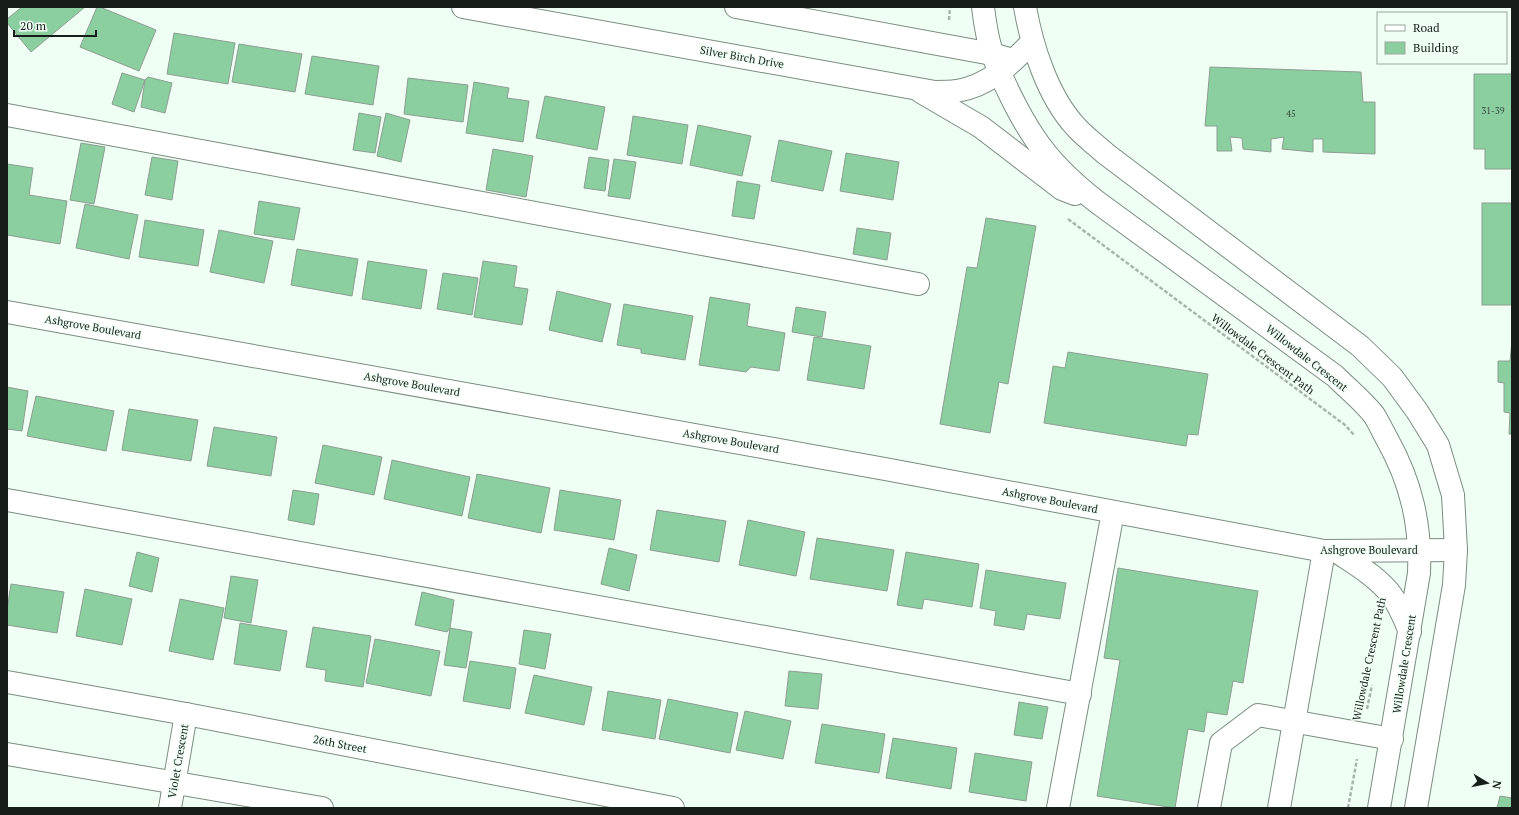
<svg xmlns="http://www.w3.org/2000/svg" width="1519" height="815" font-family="'PT Serif',serif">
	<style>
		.building { fill: #8bcfa1; stroke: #8c9d91 }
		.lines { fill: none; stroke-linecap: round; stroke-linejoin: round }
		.minor-casing { stroke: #7c8c80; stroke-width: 24 }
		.path { stroke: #a9b5ac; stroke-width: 2.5; stroke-dasharray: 4 2; stroke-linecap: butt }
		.minor { stroke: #fff; stroke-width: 22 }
		.labels { text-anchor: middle; stroke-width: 3; stroke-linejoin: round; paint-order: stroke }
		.number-label { font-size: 9px; fill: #344a3b }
		.street-label { font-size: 11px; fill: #171e19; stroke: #f0fff4 }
	</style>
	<rect width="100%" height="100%" fill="#f0fff4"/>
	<g class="building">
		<polygon points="22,7 85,7 31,52 7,23 7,19"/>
		<polygon points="97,7 100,7 156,30 139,71 80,47"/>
		<polygon points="174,33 235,43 228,84 167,74"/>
		<polygon points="239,44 302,54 295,92 232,82"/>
		<polygon points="312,56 379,66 373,105 305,94"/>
		<polygon points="1210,67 1361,72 1363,102 1375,102 1375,154 1323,152 1323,139 1313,139 1313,152 1282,149 1284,137 1271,139 1271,152 1243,149 1242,138 1230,137 1232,151 1217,151 1217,126 1205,126"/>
		<polygon points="122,73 145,80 134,112 112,104"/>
		<polygon points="1474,74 1512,74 1512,169 1485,169 1485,149 1474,149"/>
		<polygon points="148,77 172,83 165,113 141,107 145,80"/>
		<polygon points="408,78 468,85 463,122 404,114"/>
		<polygon points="474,82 509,88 507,98 529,101 523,142 466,133"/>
		<polygon points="545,96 605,107 597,150 536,138"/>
		<polygon points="359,113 381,117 375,153 353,150"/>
		<polygon points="386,113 410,120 401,162 377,156"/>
		<polygon points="633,116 688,125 682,164 627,155"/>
		<polygon points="698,125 751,136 742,176 690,165"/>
		<polygon points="779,140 832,151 823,191 771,181"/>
		<polygon points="81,143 105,147 94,204 70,200"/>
		<polygon points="493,149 533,156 526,197 486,190"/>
		<polygon points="846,153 899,162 893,200 840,191"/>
		<polygon points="152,157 178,161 172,200 145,195"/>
		<polygon points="589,157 609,160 605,191 584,188"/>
		<polygon points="614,159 636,162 630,199 608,196"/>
		<polygon points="7,164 33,168 29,195 67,201 60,244 7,235"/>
		<polygon points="737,181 760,185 754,219 732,216"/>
		<polygon points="259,201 300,208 294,240 254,234"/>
		<rect x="1482" y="203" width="30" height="102"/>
		<polygon points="85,204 138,215 129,259 76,248"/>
		<polygon points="986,218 1036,226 1008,384 999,382 990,433 940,424 967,267 977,268"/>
		<polygon points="145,220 204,230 198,266 139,257"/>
		<polygon points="857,228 891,233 887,260 853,254"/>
		<polygon points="219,230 273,241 264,283 210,272"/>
		<polygon points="297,249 358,259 352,296 291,285"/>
		<polygon points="368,261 427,270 421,309 362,299"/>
		<polygon points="483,261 517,266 514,287 528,289 522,325 474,317"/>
		<polygon points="443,273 478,278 472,315 437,309"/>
		<polygon points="557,291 611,304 602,342 549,330"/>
		<polygon points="710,297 750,304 747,326 785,333 779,371 751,367 746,372 699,365"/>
		<polygon points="624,304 693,316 685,360 641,353 641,349 617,345"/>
		<polygon points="796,307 826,312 822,337 792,332"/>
		<polygon points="814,337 871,346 864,389 807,380"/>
		<polygon points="1512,341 1512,434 1509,434 1510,413 1504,412 1504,383 1498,382 1498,361 1510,361"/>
		<polygon points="1068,352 1208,374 1198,435 1188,434 1186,446 1044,423 1053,366 1065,368"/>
		<polygon points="7,387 28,391 22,431 7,429"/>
		<polygon points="36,396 114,411 106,451 27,436"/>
		<polygon points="129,409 198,420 191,461 122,450"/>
		<polygon points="214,427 277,437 271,476 207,466"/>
		<polygon points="323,445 382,457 374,495 315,483"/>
		<polygon points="392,460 470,477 462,516 384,499"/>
		<polygon points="477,474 550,488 541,533 468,518"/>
		<polygon points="293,490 319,494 314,525 288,520"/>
		<polygon points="560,490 621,500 614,540 554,530"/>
		<polygon points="657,510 726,521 719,562 650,550"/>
		<polygon points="748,520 805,532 796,576 739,565"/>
		<polygon points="817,538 894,550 887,591 810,579"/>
		<polygon points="609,548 637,555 629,591 601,584"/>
		<polygon points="137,552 159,558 152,592 129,586"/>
		<polygon points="906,552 979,564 972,607 924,599 922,609 897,605"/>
		<polygon points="1118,568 1258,591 1243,683 1233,681 1227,715 1207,712 1204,732 1188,729 1175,808 1097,796 1120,660 1104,658"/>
		<polygon points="986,570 1066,583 1060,619 1027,614 1024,630 994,625 996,611 980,608"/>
		<polygon points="231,576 258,580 251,623 224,618"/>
		<polygon points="11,584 64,592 57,633 7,625 7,610"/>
		<polygon points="85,589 132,599 122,645 76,636"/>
		<polygon points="422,592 454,600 450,628 447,632 415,625"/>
		<polygon points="180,599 224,608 213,660 169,651"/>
		<polygon points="240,623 287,631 280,671 234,664"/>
		<polygon points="313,627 371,636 363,687 325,681 326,670 306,667"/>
		<polygon points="450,628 472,632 466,668 444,665"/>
		<polygon points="524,630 551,634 545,669 519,664"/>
		<polygon points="375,639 440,651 431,696 366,683"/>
		<polygon points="470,661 516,668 510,709 463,701"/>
		<polygon points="789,671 822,674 818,709 785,706"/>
		<polygon points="534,675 592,687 584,725 525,713"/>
		<polygon points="608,691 661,700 655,739 602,730"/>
		<polygon points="668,699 738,713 730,753 659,739"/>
		<polygon points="1019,702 1048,707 1042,739 1014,735"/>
		<polygon points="745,711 791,721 783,759 736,750"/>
		<polygon points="822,724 885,734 879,773 815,763"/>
		<polygon points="893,738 957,748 951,789 886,778"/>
		<polygon points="975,753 1032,762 1026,801 969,792"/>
		<polygon points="1500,796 1512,798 1512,808 1497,808"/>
	</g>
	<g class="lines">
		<defs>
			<g id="minor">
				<path d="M463,7L935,92C942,92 949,92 957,91C988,86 1011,64 1032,42"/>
				<polyline points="736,7 992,54 1006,58"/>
				<path d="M983,7C985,23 987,40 993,55C1002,80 1019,115 1034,137C1050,162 1074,184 1097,202L1335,376C1348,389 1363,401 1374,415C1379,423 1383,432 1387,439C1411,482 1421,524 1419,573L1379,808"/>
				<path d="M1025,7C1032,47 1048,97 1076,127C1085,137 1096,145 1106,154L1360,346L1392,377L1417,411L1438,445L1453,495L1456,550L1454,585L1416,808"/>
				<polyline points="921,92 981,127 1062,189 1075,194"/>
				<polyline points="7,115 918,284"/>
				<polyline points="7,312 885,469 1324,551 1456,550"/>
				<polyline points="7,500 1080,694"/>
				<path d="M1336,551C1355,564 1378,577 1392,596C1400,607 1405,620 1410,632"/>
				<polyline points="7,682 186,714 673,808"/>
				<polyline points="7,754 322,808"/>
				<polyline points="170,808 186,714"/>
				<polyline points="1058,808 1113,512"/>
				<polyline points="1209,808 1221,743 1258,715 1392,739"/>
				<polyline points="1279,808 1324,551"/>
			</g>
		</defs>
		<use href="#minor" class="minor-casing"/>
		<g class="path">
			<polyline points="949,20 950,7"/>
			<polyline points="1068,219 1345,425 1355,436"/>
			<polyline points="1367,709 1372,685"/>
			<polyline points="1348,808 1357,759"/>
		</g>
		<use href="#minor" class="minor"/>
	</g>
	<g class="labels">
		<g class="number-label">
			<text x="1493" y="114">31-39</text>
			<text x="1291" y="117">45</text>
		</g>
		<g class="street-label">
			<text transform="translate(742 57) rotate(10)" y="4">Silver Birch Drive</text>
			<text transform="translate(93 327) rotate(10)" y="4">Ashgrove Boulevard</text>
			<text transform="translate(1263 354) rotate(37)" y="4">Willowdale Crescent Path</text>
			<text transform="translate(1307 358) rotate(38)" y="4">Willowdale Crescent</text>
			<text transform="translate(412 384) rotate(10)" y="4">Ashgrove Boulevard</text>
			<text transform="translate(731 441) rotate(10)" y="4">Ashgrove Boulevard</text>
			<text transform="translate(1050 500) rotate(11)" y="4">Ashgrove Boulevard</text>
			<text x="1369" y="554">Ashgrove Boulevard</text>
			<text transform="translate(1369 659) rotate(-78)" y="4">Willowdale Crescent Path</text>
			<text transform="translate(1404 664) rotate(-81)" y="4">Willowdale Crescent</text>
			<text transform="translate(340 744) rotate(11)" y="4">26th Street</text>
			<text transform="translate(178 761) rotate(-80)" y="4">Violet Crescent</text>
		</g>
	</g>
	<rect width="1519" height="815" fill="none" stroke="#171e19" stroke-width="16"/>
	<rect x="1377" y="12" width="130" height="52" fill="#f0fff4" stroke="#99a59c"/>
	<rect x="1385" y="25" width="20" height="6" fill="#ffffff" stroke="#99a59c"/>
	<text x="1413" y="32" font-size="12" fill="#171e19">Road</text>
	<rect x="1385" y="42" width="20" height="12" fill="#8bcfa1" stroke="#99a59c"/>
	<text x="1413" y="52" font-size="12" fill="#171e19">Building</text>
	<g transform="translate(1487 783) rotate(100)" stroke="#f0fff4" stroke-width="3" paint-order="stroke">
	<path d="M0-3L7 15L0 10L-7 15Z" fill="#171e19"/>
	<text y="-6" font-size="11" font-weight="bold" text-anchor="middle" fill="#171e19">N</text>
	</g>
	<path d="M14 30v6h82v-6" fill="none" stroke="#171e19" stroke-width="2"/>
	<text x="20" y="30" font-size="12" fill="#171e19" stroke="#f0fff4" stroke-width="3" paint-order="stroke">20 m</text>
</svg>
